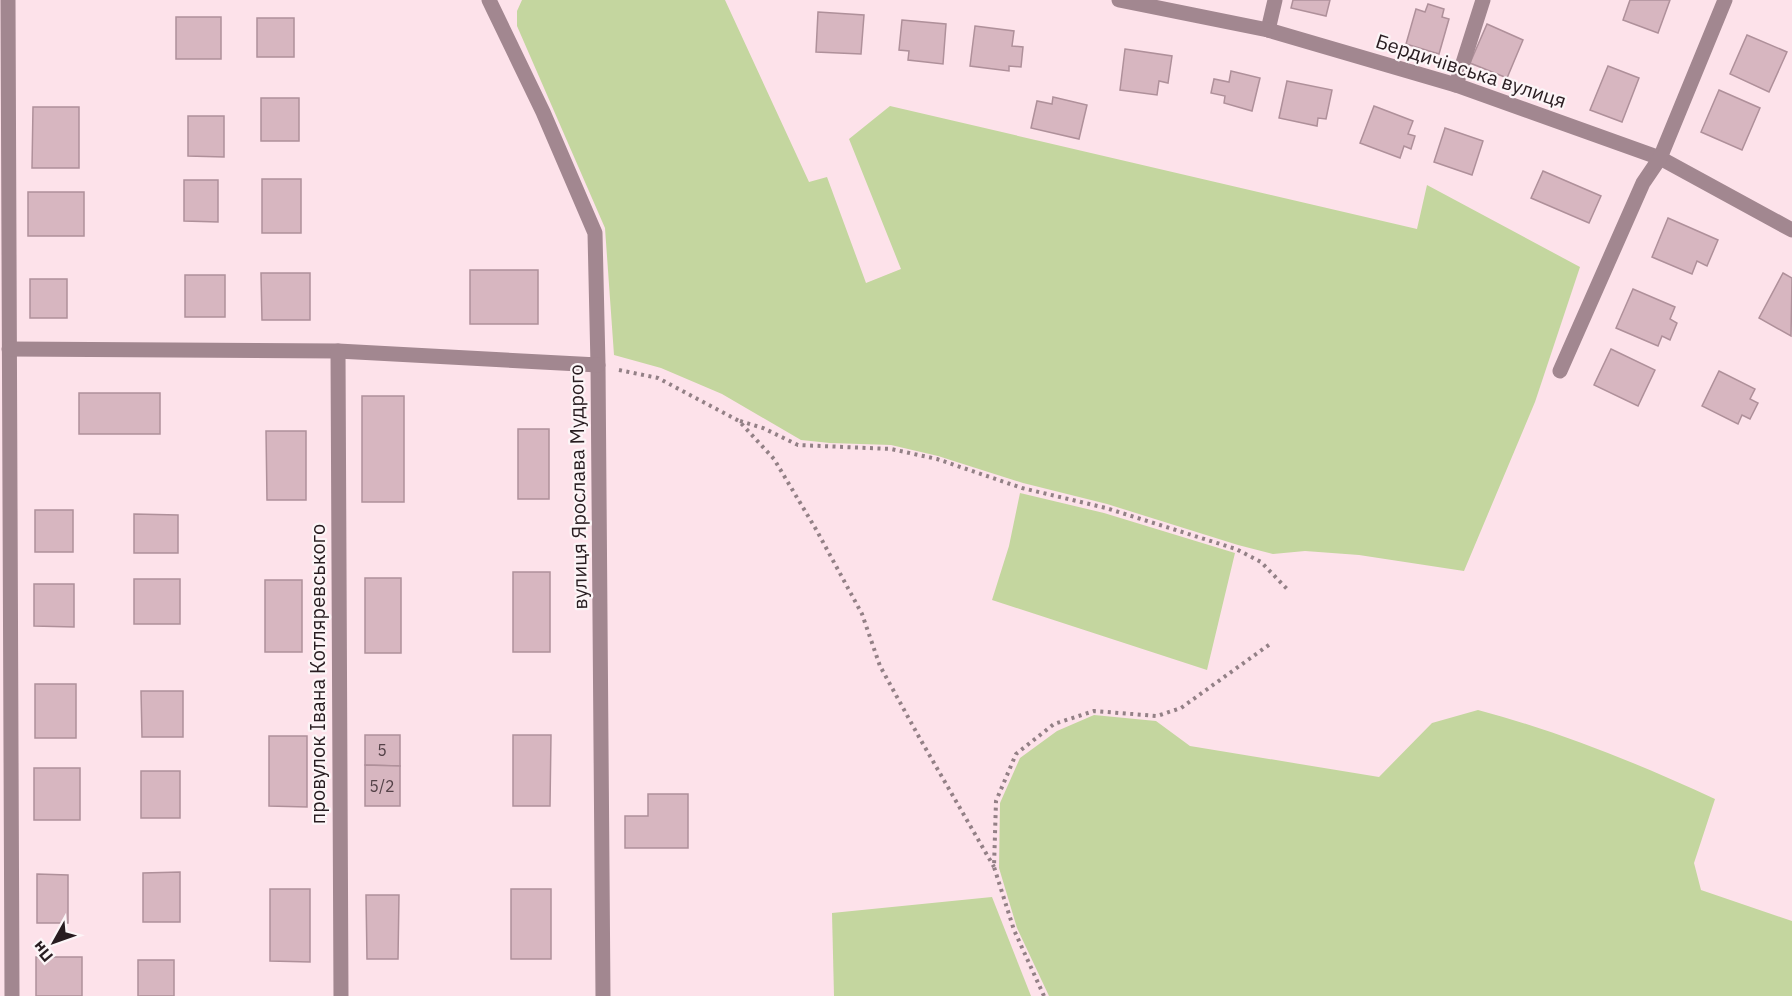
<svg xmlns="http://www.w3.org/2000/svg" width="1792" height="996" font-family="'IBM Plex Sans',sans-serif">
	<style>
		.green { fill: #c4d69f }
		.building { fill: #d7b6c0; stroke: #af909a; stroke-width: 1.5 }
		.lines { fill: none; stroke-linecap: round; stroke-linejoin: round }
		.path { stroke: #938086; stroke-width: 4; stroke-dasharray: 3 4.5; stroke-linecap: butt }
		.lane { stroke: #a28790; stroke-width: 15 }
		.street { stroke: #a28790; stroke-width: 15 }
		.labels { text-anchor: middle; stroke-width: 4.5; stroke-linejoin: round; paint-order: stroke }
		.number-label { font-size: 16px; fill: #544248 }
		.street-label { font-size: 20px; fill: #281c20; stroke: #fcf5f7 }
	</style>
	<rect width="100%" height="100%" fill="#fde2ea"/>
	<g class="green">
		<polygon points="522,0 725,0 809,182 827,177 866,283 901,269 849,139 890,106 1417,229 1427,185 1580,267 1535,402 1464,571 1359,555 1305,551 1273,554 1238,545 1107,504 1023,483 938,456 891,445 830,443 801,440 722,394 661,368 614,355 605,228 517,26 517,11"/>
		<polygon points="1020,493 1104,513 1235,553 1207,670 992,600 1009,546"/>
		<path d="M1478,710C1561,732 1637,763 1715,799L1694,863L1701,890L1792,921V996H1049L1017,928L999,868L1000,803L1020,758L1057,731L1094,715L1156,721L1190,746L1379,777L1432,723Z"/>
		<polygon points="992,897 1031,996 834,996 832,913"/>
	</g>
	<g class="building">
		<polygon points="1293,0 1330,0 1326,16 1291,8"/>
		<polygon points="1630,0 1670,0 1658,33 1623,20"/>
		<polygon points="1428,4 1444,9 1442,17 1449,19 1439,54 1406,44 1416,9 1425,12"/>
		<polygon points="818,12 864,15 861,54 816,52"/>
		<rect x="176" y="17" width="45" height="42"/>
		<rect x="257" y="18" width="37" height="39"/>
		<polygon points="902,20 946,24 943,64 908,60 909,51 899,50"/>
		<polygon points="1487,24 1523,40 1507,78 1470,63"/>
		<polygon points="975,26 1014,31 1012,46 1023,47 1021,67 1009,66 1009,71 970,66"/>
		<polygon points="1747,35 1787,52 1769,92 1730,74"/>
		<polygon points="1125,49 1172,56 1168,83 1159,81 1157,95 1120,90"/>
		<polygon points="1608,66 1639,78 1622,122 1590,110"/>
		<polygon points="1231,71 1260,78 1252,111 1224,103 1225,96 1211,93 1214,79 1229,82"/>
		<polygon points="1287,81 1332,90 1326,119 1318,118 1317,126 1279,118"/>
		<polygon points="1719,90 1760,108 1742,150 1701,132"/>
		<polygon points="1053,97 1087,105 1079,139 1031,128 1037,101 1052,104"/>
		<rect x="261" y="98" width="38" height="43"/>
		<polygon points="1374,106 1413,121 1408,134 1415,136 1411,149 1404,146 1400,158 1360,143"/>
		<polygon points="33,107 79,107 79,168 32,168"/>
		<polygon points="188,116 224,116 224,157 188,156"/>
		<polygon points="1445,128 1483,141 1472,175 1434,162"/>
		<polygon points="1543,171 1601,196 1589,223 1531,198"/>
		<rect x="262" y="179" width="39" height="54"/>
		<polygon points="184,180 218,180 218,222 184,221"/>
		<rect x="28" y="192" width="56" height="44"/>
		<polygon points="1668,218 1718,240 1707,266 1697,261 1692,274 1652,257"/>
		<rect x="470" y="270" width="68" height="54"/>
		<polygon points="261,273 310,273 310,320 262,320"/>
		<polygon points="1783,273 1792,278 1791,336 1759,318"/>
		<rect x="185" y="275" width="40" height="42"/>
		<rect x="30" y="279" width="37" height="39"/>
		<polygon points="1633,289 1675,307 1670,319 1677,323 1670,340 1662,336 1658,346 1616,328"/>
		<polygon points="1611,349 1655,370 1638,406 1594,385"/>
		<polygon points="1719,371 1755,389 1750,399 1758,403 1750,419 1742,415 1738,424 1702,406"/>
		<rect x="79" y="393" width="81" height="41"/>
		<rect x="362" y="396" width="42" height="106"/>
		<rect x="518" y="429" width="31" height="70"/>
		<polygon points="266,431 306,431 306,500 267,500"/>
		<rect x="35" y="510" width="38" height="42"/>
		<polygon points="134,514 178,515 178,553 134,553"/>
		<rect x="513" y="572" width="37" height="80"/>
		<rect x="365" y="578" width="36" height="75"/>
		<rect x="134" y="579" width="46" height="45"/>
		<rect x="265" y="580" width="37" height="72"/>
		<polygon points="34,584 74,584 74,627 34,626"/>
		<rect x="35" y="684" width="41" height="54"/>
		<polygon points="141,691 183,691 183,737 142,737"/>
		<polygon points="365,735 400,735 400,766 365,765"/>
		<polygon points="513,735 551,735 550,806 513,806"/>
		<polygon points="269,736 307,736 307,807 269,806"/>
		<polygon points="365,765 400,766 400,806 365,806"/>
		<rect x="34" y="768" width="46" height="52"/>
		<rect x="141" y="771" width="39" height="47"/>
		<polygon points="648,794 688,794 688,848 625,848 625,816 648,816"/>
		<polygon points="180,872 180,922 143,922 143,873"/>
		<polygon points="37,874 68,875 68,923 37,923"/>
		<polygon points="270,889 310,889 310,962 270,961"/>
		<rect x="511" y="889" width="40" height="70"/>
		<polygon points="366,895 399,895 398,959 367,959"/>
		<rect x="36" y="957" width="46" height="39"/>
		<rect x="138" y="960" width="36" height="36"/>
	</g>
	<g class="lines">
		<g class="path">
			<polyline points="619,370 658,378 739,421 774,459 817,531 862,614 880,666 919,737 994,867"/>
			<polyline points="740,421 763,428 798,445 891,449 937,459 1022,488 1106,508 1236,549 1261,562 1289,591"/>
			<polyline points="1044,996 1014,930 994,867 996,801 1016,754 1054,724 1094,711 1157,716 1181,708 1270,644"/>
		</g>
		<g class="lane">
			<polyline points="1268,30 1275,0"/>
			<polyline points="1456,85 1483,0"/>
		</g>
		<g class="street">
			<polyline points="8,0 12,996"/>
			<polyline points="489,0 543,112 595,233 598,365 603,996"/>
			<polyline points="1119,0 1268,30 1456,85 1660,158 1792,230"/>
			<polyline points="9,349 338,351 598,365"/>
			<polyline points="338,351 341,996"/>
			<polyline points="1560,371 1643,183 1660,158 1725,0"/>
		</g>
	</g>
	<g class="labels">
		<g class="number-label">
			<text x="382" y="756">5</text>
			<text x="382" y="792">5/2</text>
		</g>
		<g class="street-label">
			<text transform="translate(1471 71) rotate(18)" y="7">Бердичівська вулиця</text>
			<text transform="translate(578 487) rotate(-91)" y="7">вулиця Ярослава Мудрого</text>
			<text transform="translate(318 674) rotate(-90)" y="7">провулок Івана Котляревського</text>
		</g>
	</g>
	<g transform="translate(54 942) rotate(230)" stroke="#fcf5f7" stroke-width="4.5" paint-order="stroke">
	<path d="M0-4.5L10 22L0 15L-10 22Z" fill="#281c20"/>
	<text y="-9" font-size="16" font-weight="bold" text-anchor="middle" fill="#281c20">Пн</text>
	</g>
</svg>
